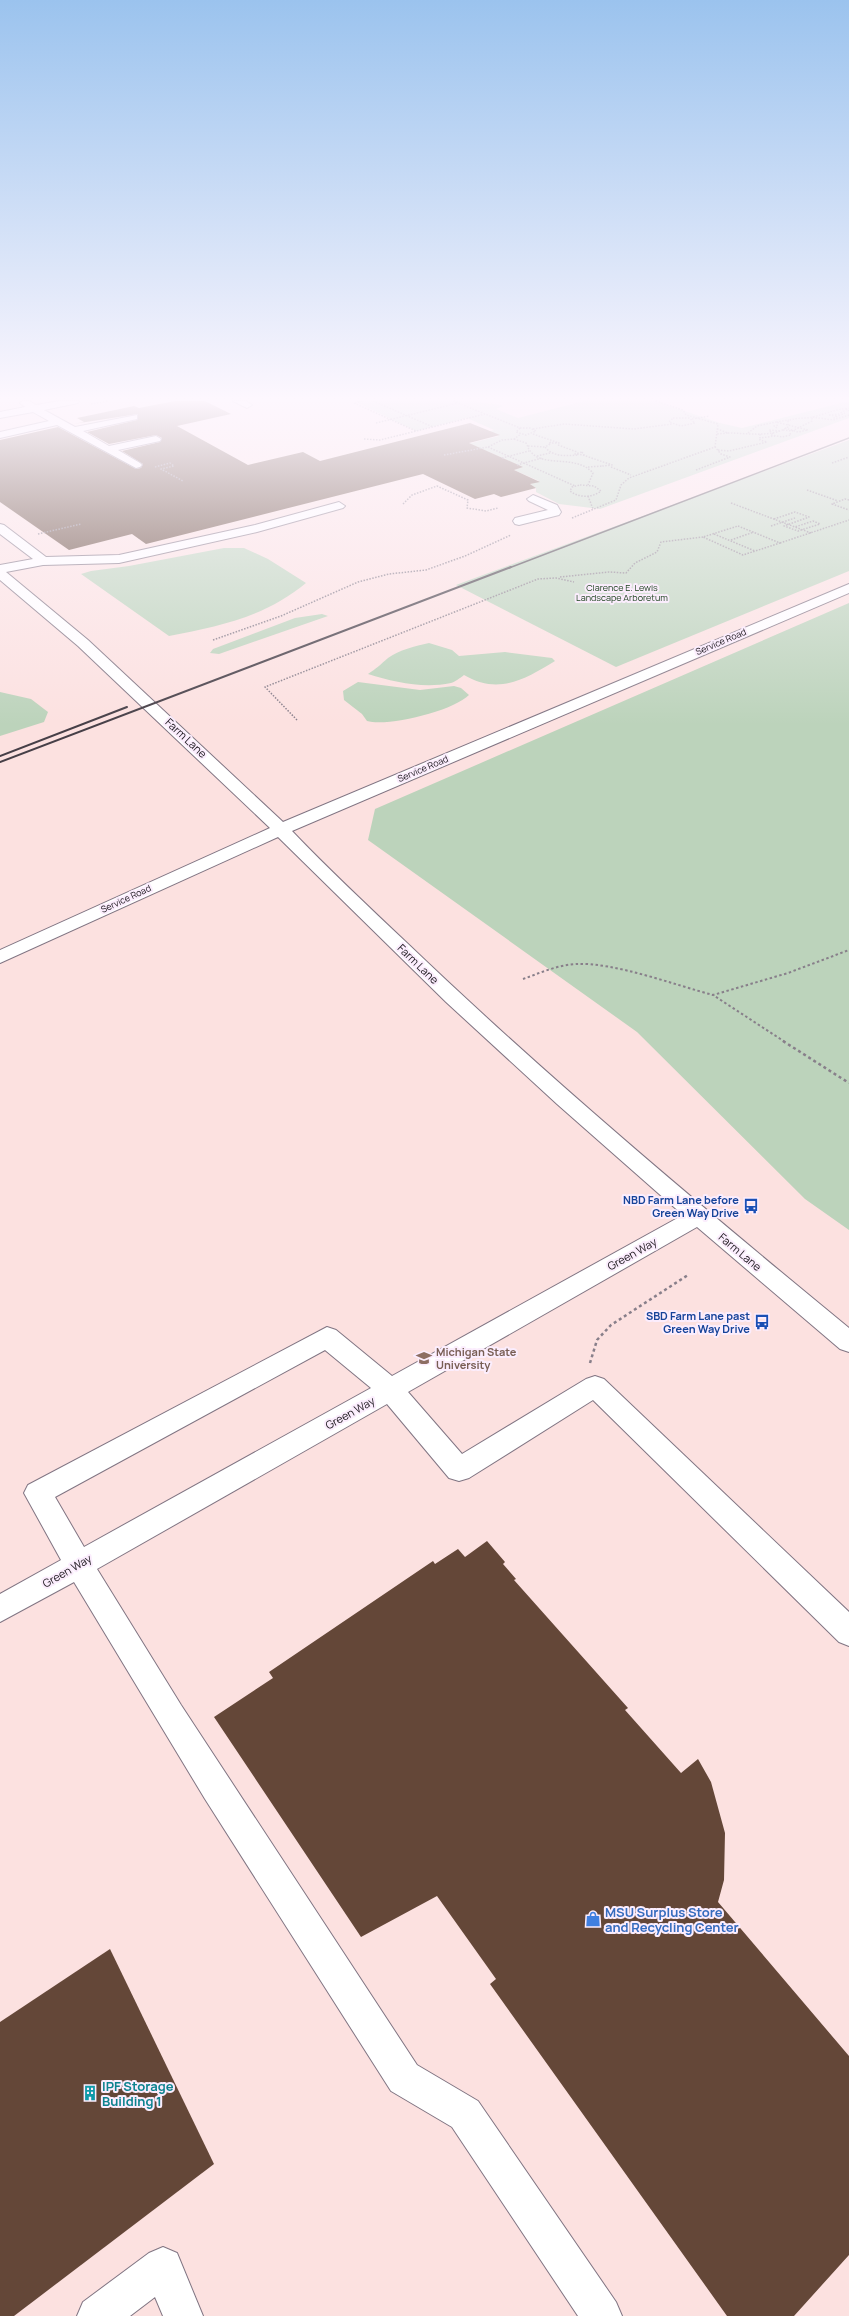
<svg xmlns="http://www.w3.org/2000/svg" width="849" height="2316" font-family="Manrope,sans-serif">
	<style>
		.education { fill: #fce1e0 }
		.green { fill: #bcd3bb }
		.building { fill: #644738 }
		.lines { fill: none; stroke-linecap: round; stroke-linejoin: round }
		.minor-casing { stroke: #817583; stroke-width: 2 }
		.path-far2 { stroke: #887f8a; stroke-width: 1.5; stroke-dasharray: 1.5 1.5; stroke-linecap: butt }
		.path-far1 { stroke: #887f8a; stroke-width: 2; stroke-dasharray: 2.5 2.5; stroke-linecap: butt }
		.path { stroke: #887f8a; stroke-width: 2.5; stroke-dasharray: 3 3; stroke-linecap: butt }
		.minor { fill: #fff; fill-rule: evenodd }
		.rail-far1 { stroke: #463f47; stroke-width: 1.5 }
		.rail { stroke: #463f47; stroke-width: 2 }
		.labels { text-anchor: middle; stroke-width: 4; stroke-linejoin: round; paint-order: stroke }
		.far-park-label { font-size: 9px; fill: #1c431e; stroke: #fbedfd }
		.far-street-label { font-size: 9px; fill: #1b161c; stroke: #fbedfd }
		.street-label { font-size: 11px; fill: #1b161c; stroke: #fbedfd }
		.transit-label { font-size: 11px; font-weight: bold; fill: #164399; stroke: #fbedfd; text-anchor: end }
		.education-label { font-size: 11px; font-weight: bold; fill: #785e54; stroke: #fbedfd; text-anchor: start }
		.near-shop-label { font-size: 13px; font-weight: bold; fill: #366cbe; stroke: #fbedfd; text-anchor: start }
		.near-culture-label { font-size: 13px; font-weight: bold; fill: #0d838f; stroke: #fbedfd; text-anchor: start }
	</style>
	<rect width="100%" height="100%" fill="#fbedfd"/>
	<rect class="education" x="0" y="401" width="849" height="1915"/>
	<g class="green">
		<path d="M354,401H475C485,405 493,402 503,406L496,409L518,418L584,401H655L720,423L742,428L849,401V418L600,509L559,504L536,492V488L530,484L539,481L514,470L522,467L487,451L451,460L435,452L499,436L490,431L494,430L467,418L416,431Z"/>
		<polygon points="849,440 849,571 616,667 456,585"/>
		<path d="M224,548H244L268,559L306,583C265,617 220,626 169,636L81,574L91,571L129,566Z"/>
		<polygon points="849,603 849,1230 805,1199 637,1032 368,840 375,809"/>
		<polygon points="322,614 328,616 219,654 210,653 213,649 295,618"/>
		<path d="M429,643L452,650L459,656L505,652L552,658L555,661C524,680 498,695 464,675C460,678 455,682 451,683C423,689 394,682 368,674C376,669 381,664 388,658C399,650 415,646 429,643Z"/>
		<path d="M358,682L420,690L454,686L461,688L469,695C453,711 388,727 367,721L362,714L344,700L343,691Z"/>
		<polygon points="0,692 31,699 48,712 44,722 0,736"/>
	</g>
	<g class="building">
		<polygon points="175,401 205,401 231,414 177,426 248,465 303,452 320,461 470,423 500,435 469,443 523,467 514,470 540,482 530,484 536,488 501,497 494,494 475,499 423,474 146,544 132,534 69,550 0,502 0,440 58,427 136,469 141,468 143,464 122,451 160,442 162,438 156,435 109,444 87,432 137,420 138,414 73,424 84,422 77,418 134,406 139,408"/>
		<polygon points="487,1541 505,1562 503,1564 516,1579 514,1580 628,1708 625,1710 681,1773 698,1759 711,1782 725,1833 724,1880 718,1902 849,2056 849,2255 794,2316 727,2316 490,1984 496,1979 437,1896 361,1937 214,1717 273,1678 269,1672 433,1561 435,1564 458,1549 465,1557"/>
		<polygon points="110,1949 214,2164 14,2316 0,2316 0,2022"/>
	</g>
	<g class="lines">
		<defs>
			<g id="minor">
				<polygon points="22,401 29,401 36,405 60,401 79,401 78,403 44,410 75,427 137,415 137,419 83,431 109,446 156,436 161,439 160,441 118,450 140,463 142,465 140,467 136,468 57,425 0,438 0,432 49,421 33,412 0,418 0,412 25,407 20,403"/>
				<polygon points="233,401 246,401 252,405 247,408"/>
				<polygon points="533,495 557,505 561,512 559,515 519,525 515,524 513,521 515,518 548,510 529,501 527,499"/>
				<path d="M339,502L345,506L343,508L257,532L119,563L43,565L6,572L88,640L283,822L849,584V593L292,831C329,870 368,906 407,943C548,1078 698,1204 849,1328V1352L840,1349L697,1227L408,1392L462,1454L586,1379L595,1376L604,1379L849,1612V1646L839,1642L593,1400L469,1478L459,1481L449,1478L387,1404L97,1569L181,1705L417,2065L478,2101L616,2302L622,2316H578L452,2127L391,2091L205,1799L74,1582L0,1622V1594L61,1560L24,1493L28,1485L327,1327L336,1330L392,1376L683,1215L557,1104L446,1002L278,837L0,963V950L270,828L78,646L0,580V565L33,559L0,534V524L4,525L46,557L119,555L255,525ZM325,1350L371,1388L84,1547L55,1497Z"/>
				<polygon points="163,2247 177,2253 203,2316 163,2316 155,2297 130,2316 77,2316 83,2302 149,2253"/>
			</g>
		</defs>
		<use href="#minor" class="minor-casing"/>
		<g class="path-far2">
			<polyline points="373,401 433,427"/>
			<polyline points="453,401 520,428"/>
			<polyline points="354,403 416,431"/>
			<polyline points="355,403 364,401"/>
			<polyline points="91,404 108,401"/>
			<polyline points="829,415 836,416 834,418 845,413"/>
			<polyline points="829,415 839,414 847,409 849,411"/>
			<polygon points="673,418 689,418 695,423 681,426 669,422"/>
			<polyline points="692,419 709,416"/>
			<polyline points="376,423 458,403"/>
			<polygon points="520,428 530,428 536,431 526,435 516,432"/>
			<polyline points="777,428 774,426 779,425"/>
			<polyline points="785,428 798,432 808,430 776,422 789,420"/>
			<polyline points="533,429 564,424 634,429 672,424"/>
			<polyline points="717,429 728,433 717,434"/>
			<polyline points="783,430 792,431 812,421 812,417 833,420 849,415"/>
			<path d="M728,433C748,433 771,438 788,427V421C796,417 804,419 813,417C825,414 836,409 849,408"/>
			<polyline points="748,433 757,426 776,422"/>
			<polyline points="533,434 559,443 549,443 551,442"/>
			<polyline points="760,434 760,438 775,436"/>
			<polyline points="773,434 769,430 781,431"/>
			<polyline points="771,435 782,437 791,435 789,432"/>
			<polyline points="364,439 380,440 485,414"/>
			<path d="M514,439L526,443C528,446 528,449 531,452C544,468 576,454 593,473L588,485"/>
			<path d="M550,444L545,447C553,457 566,456 578,455"/>
			<polyline points="558,445 577,452"/>
			<polyline points="528,446 545,447"/>
			<polyline points="488,447 575,486"/>
			<polyline points="718,450 729,451 767,442 760,440 760,438"/>
			<polygon points="582,452 584,455 575,454"/>
			<polyline points="444,455 488,447 502,440 514,439 521,434"/>
			<polyline points="583,455 612,465 603,466 604,464"/>
			<polyline points="537,456 550,453"/>
			<polyline points="502,458 529,451"/>
			<polyline points="832,463 849,457"/>
			<polyline points="517,465 542,458"/>
			<polyline points="155,467 170,463 174,466 161,469 183,481"/>
			<polyline points="588,467 603,466"/>
			<polyline points="611,467 631,475"/>
			<polyline points="696,470 730,457 721,454 715,447"/>
			<path d="M580,485L594,486L601,491C592,498 579,498 570,491L572,487Z"/>
			<polyline points="807,490 838,501"/>
			<polyline points="588,496 593,509"/>
			<polyline points="849,500 845,499 832,504 849,510"/>
			<polyline points="731,503 811,533"/>
			<polyline points="403,504 412,495 437,486 468,500 467,508 486,511 498,508"/>
			<polyline points="572,518 616,500 621,485 629,478 715,447 718,424 686,415 683,410 656,401"/>
			<polyline points="774,519 795,512 809,517 784,526 798,531 820,524 813,521 795,527"/>
			<polygon points="738,526 780,543 743,555 703,537"/>
			<polyline points="771,526 795,518"/>
			<polyline points="38,534 81,524"/>
			<polyline points="714,534 755,551"/>
			<polyline points="731,540 754,532"/>
			<polyline points="780,543 849,520"/>
			<polyline points="560,577 609,572 626,573 635,563 657,552 661,542 703,537"/>
			<polyline points="213,640 281,616 358,582 389,574 426,570 465,556 511,535"/>
			<polyline points="297,720 265,687 538,579 556,578 574,582"/>
		</g>
		<g class="path-far1">
			<path d="M523,979C540,973 557,965 576,964C614,962 675,985 713,995"/>
			<polyline points="785,1042 713,995 788,973 849,950"/>
		</g>
		<g class="path">
			<polyline points="783,1041 849,1083"/>
			<polyline points="590,1363 597,1340 611,1325 688,1275"/>
		</g>
		<use href="#minor" class="minor"/>
		<polyline class="rail-far1" points="509,568 849,438"/>
		<g class="rail">
			<polyline points="0,756 127,707"/>
			<polyline points="0,762 511,567"/>
		</g>
	</g>
	<linearGradient id="sky" x2="0" y2="1"><stop stop-color="#9bc3ee"/><stop offset="0.55" stop-color="#fdf7fe"/><stop offset="1" stop-color="#fdf7fe" stop-opacity="0"/></linearGradient>
	<rect width="849" height="725" fill="url(#sky)"/>
	<defs>
		<symbol id="bus-bare" viewBox="-9 -9 18 18"><path d="M-5-6H5V4H4V6H2V4H-2V6H-4V4H-5ZM-3.5-4V0h7V-4ZM-3.5 1.2v1.5H-2V1.2ZM2 1.2v1.5H3.5V1.2Z" fill="#1a4fb4" stroke="#fbedfd" stroke-width="2.5" paint-order="stroke"/></symbol>
		<symbol id="university-bare" viewBox="-9 -9 18 18"><path d="M0-5L7-2L0 1L-7-2ZM-4 1L0 2.5L4 1V4Q0 6-4 4Z" fill="#8d6e63" stroke="#fbedfd" stroke-width="2.5" paint-order="stroke"/></symbol>
		<symbol id="shop-bare" viewBox="-9 -9 18 18"><path d="M-5-2.5h2.3a2.7 3.5 0 0 1 5.4 0H5L5.5 6h-11ZM-1.5-2.5h3a1.5 2.3 0 0 0-3 0Z" fill="#3f7fe0" stroke="#fbedfd" stroke-width="2.5" paint-order="stroke"/></symbol>
		<symbol id="building-bare" viewBox="-9 -9 18 18"><path d="M-4-6H4V6H1V3H-1V6H-4ZM-2.5-4.3h1.7v1.8h-1.7ZM.8-4.3h1.7v1.8H.8ZM-2.5-1h1.7V.8h-1.7ZM.8-1h1.7V.8H.8Z" fill="#0f9aa8" stroke="#fbedfd" stroke-width="2.5" paint-order="stroke"/></symbol>
	</defs>
	<g fill-rule="evenodd">
		<use href="#bus-bare" x="740" y="1195" width="22" height="22"/>
		<use href="#bus-bare" x="751" y="1311" width="22" height="22"/>
		<use href="#university-bare" x="413" y="1347" width="22" height="22"/>
		<use href="#shop-bare" x="582" y="1908" width="22" height="22"/>
		<use href="#building-bare" x="79" y="2082" width="22" height="22"/>
	</g>
	<g class="labels">
		<g class="far-park-label">
			<text x="622" y="591">Clarence E. Lewis<tspan x="622" dy="10">Landscape Arboretum</tspan></text>
		</g>
		<g class="far-street-label">
			<text transform="translate(721 642) rotate(-23)" y="3">Service Road</text>
			<text transform="translate(423 769) rotate(-23)" y="3">Service Road</text>
			<text transform="translate(126 899) rotate(-25)" y="3">Service Road</text>
		</g>
		<g class="street-label">
			<text transform="translate(186 738) rotate(43)" y="4">Farm Lane</text>
			<text transform="translate(418 964) rotate(44)" y="4">Farm Lane</text>
			<text transform="translate(740 1252) rotate(40)" y="4">Farm Lane</text>
			<text transform="translate(632 1254) rotate(-29)" y="4">Green Way</text>
			<text transform="translate(350 1413) rotate(-29)" y="4">Green Way</text>
			<text transform="translate(67 1571) rotate(-30)" y="4">Green Way</text>
		</g>
		<g class="transit-label">
			<text x="739" y="1204">NBD Farm Lane before<tspan x="739" dy="13">Green Way Drive</tspan></text>
			<text x="750" y="1320">SBD Farm Lane past<tspan x="750" dy="13">Green Way Drive</tspan></text>
		</g>
		<g class="education-label">
			<text x="436" y="1356">Michigan State<tspan x="436" dy="13">University</tspan></text>
		</g>
		<g class="near-shop-label">
			<text x="605" y="1917">MSU Surplus Store<tspan x="605" dy="15">and Recycling Center</tspan></text>
		</g>
		<g class="near-culture-label">
			<text x="102" y="2091">IPF Storage<tspan x="102" dy="15">Building 1</tspan></text>
		</g>
	</g>
</svg>
